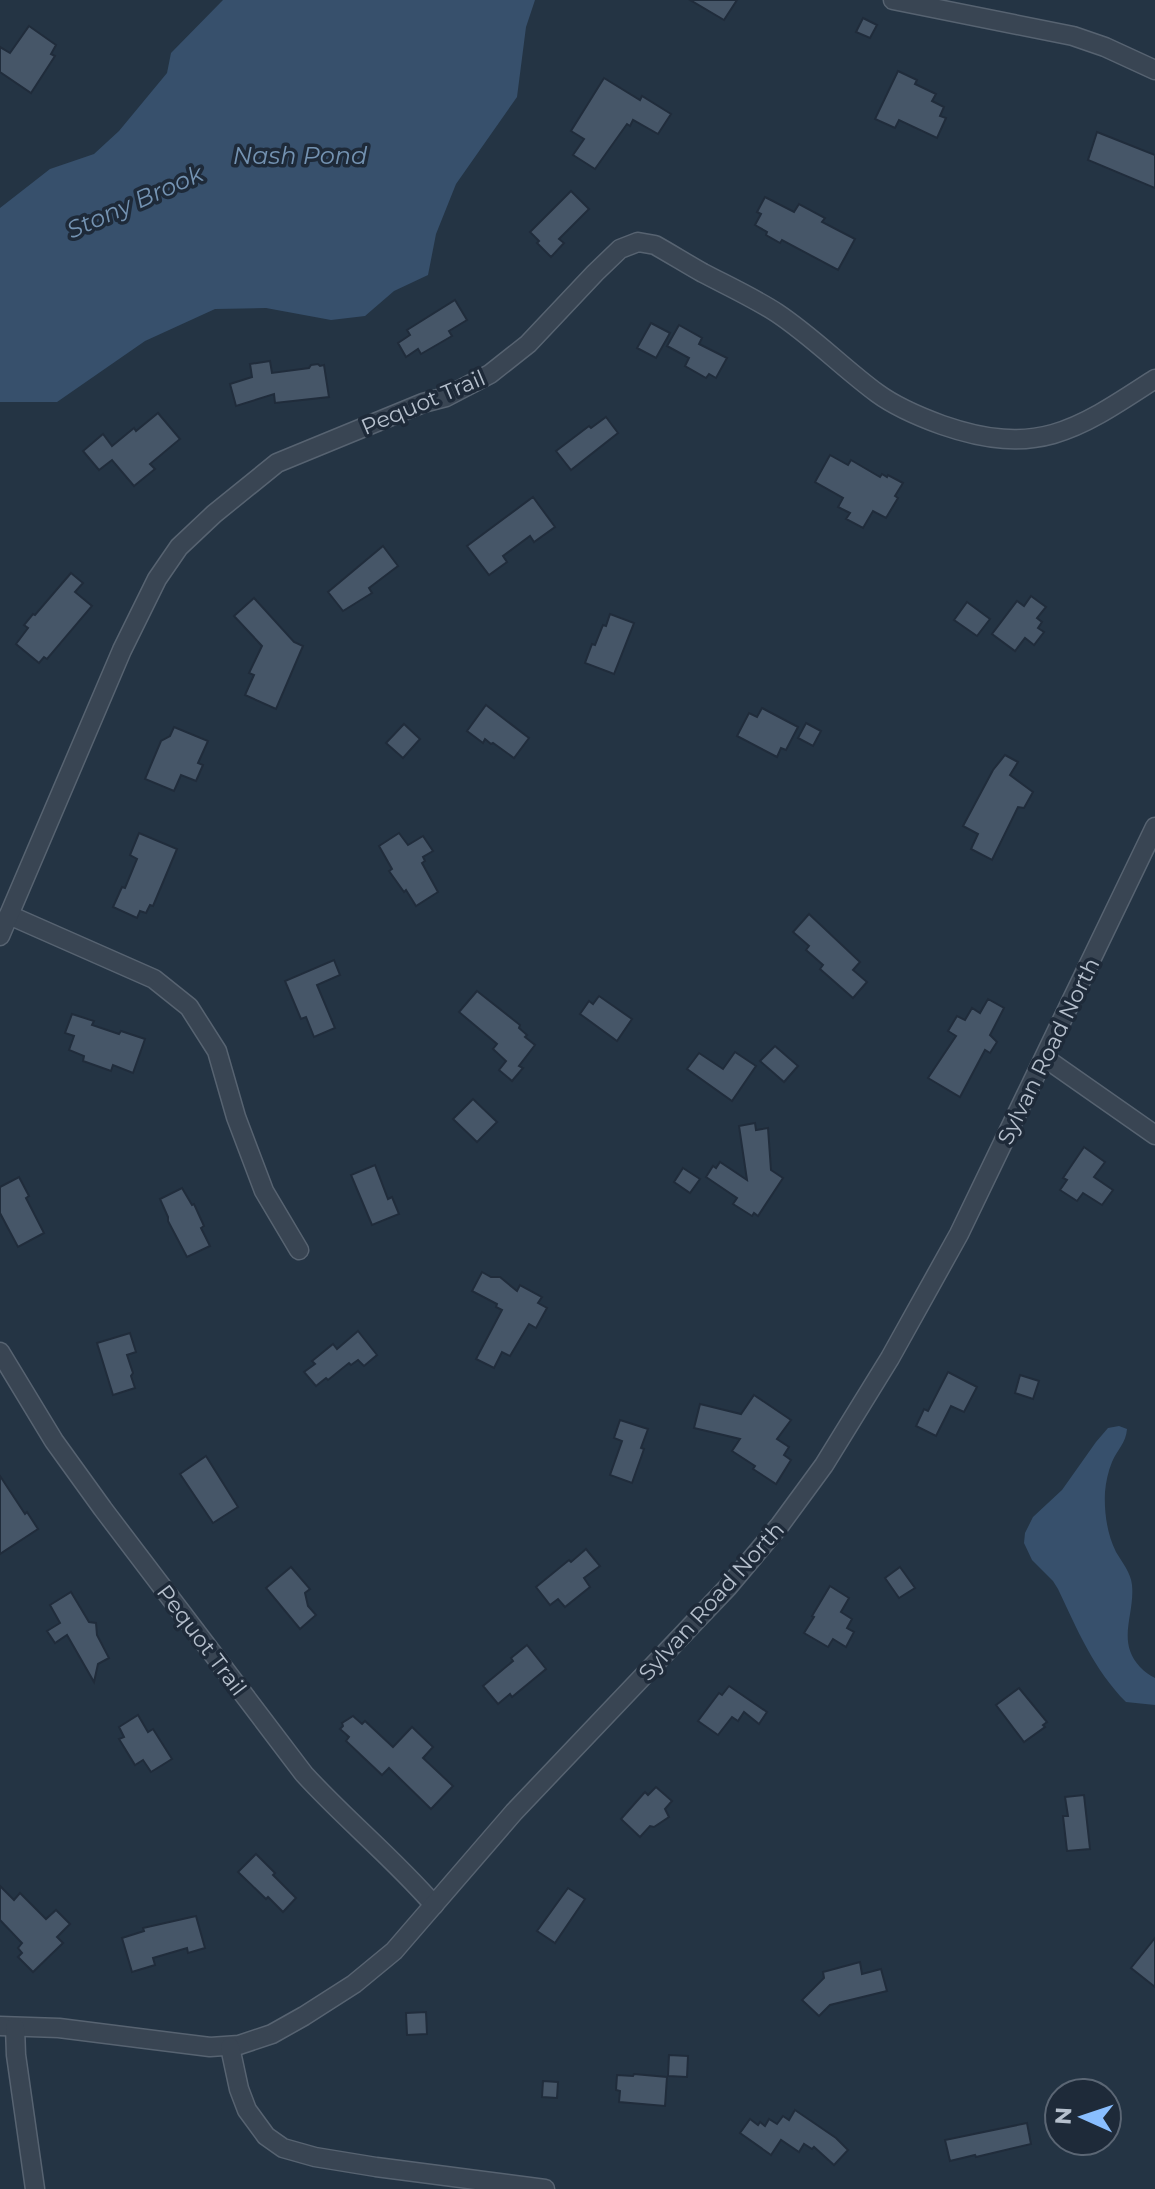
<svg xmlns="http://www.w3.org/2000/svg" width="1155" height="2189" font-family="Montserrat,sans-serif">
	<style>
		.water { fill: #37506c }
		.building { fill: #465668; stroke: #202c3b; stroke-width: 2 }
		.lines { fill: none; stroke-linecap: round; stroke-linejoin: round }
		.street-casing { stroke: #576371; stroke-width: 21 }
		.street { stroke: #394553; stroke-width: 18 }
		.labels { text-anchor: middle; stroke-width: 7; stroke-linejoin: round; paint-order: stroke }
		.street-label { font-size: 22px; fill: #b6c0cd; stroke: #1e2a39 }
		.water-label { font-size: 24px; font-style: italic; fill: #7493b2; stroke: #1e2a39 }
	</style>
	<rect width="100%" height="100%" fill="#243444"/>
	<g class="water">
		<polygon points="223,0 535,0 526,27 517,97 456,184 436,234 428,275 394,291 365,316 331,320 266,308 215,309 145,341 57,402 0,402 0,208 50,169 94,154 119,131 167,73 171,53"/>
		<path d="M1119,1426L1127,1429C1126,1443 1117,1450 1112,1462C1108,1472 1106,1481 1105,1492C1104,1512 1107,1534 1116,1552C1122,1562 1131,1573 1132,1585C1135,1615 1116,1641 1140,1667C1145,1672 1149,1675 1155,1678V1705L1126,1702C1094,1670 1077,1629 1058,1589L1053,1581L1032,1560L1024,1543L1025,1533L1033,1517L1062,1490L1096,1442L1108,1428Z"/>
	</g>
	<g class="building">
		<polygon points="690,0 737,0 724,20"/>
		<polygon points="863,18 877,25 870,38 856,32"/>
		<polygon points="29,26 56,45 51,54 55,56 31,93 0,72 0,47 10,53"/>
		<polygon points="898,71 917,80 915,84 936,94 932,101 944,107 940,116 946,118 937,138 899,120 895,128 875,119"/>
		<polygon points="604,78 640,100 642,96 671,114 658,134 633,120 630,126 627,124 595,169 573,155 584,139 571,131"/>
		<polygon points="1097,132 1155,155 1155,188 1088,160"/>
		<polygon points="571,191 589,209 559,239 564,243 551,257 537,243 539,241 530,232"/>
		<polygon points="765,197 794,212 799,204 825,218 822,222 855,239 838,270 782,240 780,243 766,235 767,232 755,225 761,214 757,212"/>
		<polygon points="455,300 467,320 449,331 452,336 421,354 418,349 406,357 398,343 410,335 407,330"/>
		<polygon points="651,323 670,333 656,358 637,348"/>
		<polygon points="679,325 702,338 699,344 727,358 716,378 709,374 706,378 685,366 689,358 667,346"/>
		<polygon points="270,361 272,373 309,368 311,365 318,364 320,366 324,365 329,397 275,403 274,394 236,406 230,384 252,377 250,364"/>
		<polygon points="158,413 180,439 150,464 155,469 134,486 112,460 99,470 83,451 103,434 112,446 134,428 136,431"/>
		<polygon points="606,417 618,433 571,470 556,451 589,426 591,428"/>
		<polygon points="830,455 848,465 851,460 880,477 882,474 887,477 888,475 903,483 895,496 898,498 886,518 873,511 863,528 846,519 850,513 838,507 843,498 815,482"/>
		<polygon points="533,497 555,527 534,542 530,536 503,556 507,562 489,575 467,546"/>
		<polygon points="383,546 398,566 369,588 372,593 343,611 328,592"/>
		<polygon points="71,573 83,583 75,592 92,606 47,659 44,657 39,663 16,644 28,628 24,625 33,614 35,615"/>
		<polygon points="1031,596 1046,607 1037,618 1042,622 1038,628 1044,632 1034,645 1025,638 1015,651 992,634 1017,601 1024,606"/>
		<polygon points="254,598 294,642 303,646 276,709 245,695 254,675 249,673 262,646 234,616"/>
		<polygon points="967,602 990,619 977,636 954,620"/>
		<polygon points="610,614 634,623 614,674 585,663 592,644 595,645 603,625 606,626"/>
		<polygon points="486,705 529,738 514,758 493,743 491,744 485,739 483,743 467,731"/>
		<polygon points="762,708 798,727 786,750 781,748 777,757 737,736 749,713 757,717"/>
		<polygon points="806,723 821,731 813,746 798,738"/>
		<polygon points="404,724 420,739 403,758 386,743"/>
		<polygon points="174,727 208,741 198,763 203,765 196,781 181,775 174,791 145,779 161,741 170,736"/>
		<polygon points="1005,755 1018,762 1010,775 1033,792 1024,808 1018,807 992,860 971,849 978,834 963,826 993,770"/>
		<polygon points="139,833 177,849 153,906 150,905 146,913 140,911 137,918 113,907 122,887 125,888 137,859 130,855"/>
		<polygon points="399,833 408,845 423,836 433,851 423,857 425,861 422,863 438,892 416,906 406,890 404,892 389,871 392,869 379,846"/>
		<polygon points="809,914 860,962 853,970 867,982 853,998 820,969 823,965 806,950 809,946 793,932"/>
		<polygon points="334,960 340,975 317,985 335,1028 314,1037 306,1017 301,1019 285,981"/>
		<polygon points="477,991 520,1025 519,1028 527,1035 525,1037 535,1045 519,1066 523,1068 512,1081 499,1070 506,1061 493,1049 497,1044 459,1012"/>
		<polygon points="599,996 632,1019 617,1041 580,1014 589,1001 593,1004"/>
		<polygon points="988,999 1004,1008 990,1035 997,1042 990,1053 985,1050 960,1097 928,1078 956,1036 948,1031 957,1016 965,1020 972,1008 980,1013"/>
		<polygon points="72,1014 94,1021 92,1025 119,1034 121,1031 145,1039 133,1073 113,1065 111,1071 83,1061 84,1056 69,1050 74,1036 65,1033"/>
		<polygon points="775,1046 798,1066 784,1082 760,1061"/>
		<polygon points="735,1052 756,1066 732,1101 687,1069 699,1053 723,1069"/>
		<polygon points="473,1099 497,1122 477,1142 453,1119"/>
		<polygon points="755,1123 756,1130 768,1128 771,1170 783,1178 758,1216 754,1213 752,1216 733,1204 737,1198 706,1177 713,1166 716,1168 720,1162 747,1180 739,1126"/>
		<polygon points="1084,1147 1105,1162 1094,1177 1113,1190 1102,1205 1083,1193 1077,1201 1060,1190 1067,1180 1063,1178"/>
		<polygon points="375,1165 388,1199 392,1197 399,1214 372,1225 351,1175"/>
		<polygon points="683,1168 700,1179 690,1193 674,1182"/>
		<polygon points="19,1177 29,1196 26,1198 44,1233 18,1247 0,1213 0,1187"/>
		<polygon points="182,1188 192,1205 194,1204 204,1226 201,1228 210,1246 187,1257 168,1221 168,1217 160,1199"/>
		<polygon points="482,1272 491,1277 500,1277 517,1291 520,1285 542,1297 538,1303 547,1308 536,1328 529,1324 510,1356 502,1352 494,1368 476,1359 502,1310 496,1307 497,1304 472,1291"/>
		<polygon points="358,1331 377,1355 364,1366 358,1360 351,1365 349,1363 328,1380 326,1378 316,1386 304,1372 315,1364 312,1361 333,1344 337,1349"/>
		<polygon points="130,1333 136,1352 127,1355 133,1373 131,1376 135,1388 113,1395 97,1343"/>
		<polygon points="948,1372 977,1387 964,1412 951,1406 936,1436 916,1426 924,1409 928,1411"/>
		<polygon points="1020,1375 1039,1381 1033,1399 1015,1393"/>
		<polygon points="754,1395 791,1420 777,1439 789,1447 784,1455 791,1460 776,1484 753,1469 755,1466 732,1451 740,1439 694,1428 700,1404 741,1414"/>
		<polygon points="620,1420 648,1429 641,1448 644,1449 632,1483 610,1475 622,1441 614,1438"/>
		<polygon points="206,1456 238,1507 213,1523 180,1474"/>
		<polygon points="0,1476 25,1514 27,1512 38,1529 0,1554"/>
		<polygon points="586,1549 600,1566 584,1578 590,1587 565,1607 558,1599 550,1605 536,1587 569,1560 571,1562"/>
		<polygon points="291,1567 310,1589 305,1593 308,1606 316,1615 300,1629 266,1588"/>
		<polygon points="900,1567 915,1588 899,1598 885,1578"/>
		<polygon points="830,1586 849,1598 841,1612 852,1619 847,1628 854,1632 846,1647 833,1639 828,1647 804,1633 814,1617 812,1616"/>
		<polygon points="71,1592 89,1622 96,1623 97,1635 109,1658 98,1664 94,1682 67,1635 55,1643 47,1631 60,1623 50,1605"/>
		<polygon points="527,1645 546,1669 512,1697 510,1694 498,1704 483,1686 513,1661 511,1658"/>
		<polygon points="729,1686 767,1712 759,1724 744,1712 738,1721 732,1717 718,1735 698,1721 719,1693 722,1695"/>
		<polygon points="1019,1688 1047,1722 1043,1725 1045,1727 1024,1742 996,1705"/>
		<polygon points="138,1715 148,1732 153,1729 172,1759 151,1772 143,1760 135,1765 119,1739 124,1737 119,1727"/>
		<polygon points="353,1716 362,1724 365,1721 393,1747 412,1727 433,1747 423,1758 453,1786 431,1809 389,1768 382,1775 346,1741 349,1737 340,1729 343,1726 342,1723"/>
		<polygon points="656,1787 672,1801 665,1809 669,1817 654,1827 650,1826 640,1837 621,1819 645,1792 648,1795"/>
		<polygon points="1084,1795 1090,1849 1067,1851 1063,1816 1068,1816 1065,1797"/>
		<polygon points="256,1854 275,1873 273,1875 296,1898 283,1912 268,1897 266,1899 238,1872"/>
		<polygon points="0,1886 14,1900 20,1893 46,1919 56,1910 70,1924 57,1937 63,1943 33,1972 18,1957 22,1953 18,1948 22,1943 0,1920"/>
		<polygon points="568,1888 585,1899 555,1943 537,1931"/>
		<polygon points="196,1916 205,1948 188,1953 187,1948 153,1958 155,1965 132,1972 122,1938 144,1931 143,1928"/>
		<polygon points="1155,1938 1155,1987 1131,1968"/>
		<polygon points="860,1962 862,1974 881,1969 887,1991 830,2005 819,2016 802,2000 824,1978 823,1972"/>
		<polygon points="426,2012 427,2034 407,2035 406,2013"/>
		<polygon points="669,2055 688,2056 687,2077 668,2076"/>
		<polygon points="634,2074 667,2077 665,2106 619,2102 620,2091 616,2090 617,2075 633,2076"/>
		<polygon points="543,2081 558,2082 557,2098 542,2097"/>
		<polygon points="795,2110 836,2138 848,2150 834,2165 814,2147 812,2149 804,2144 799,2152 781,2140 771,2155 740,2133 750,2119 758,2125 760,2122 765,2126 769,2119 777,2124 783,2116 789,2120"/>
		<polygon points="1027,2123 1031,2144 976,2157 975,2155 950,2161 945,2140"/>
	</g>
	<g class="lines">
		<defs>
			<g id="street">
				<polyline points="893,0 1073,36 1105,47 1155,70"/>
				<polyline points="9,915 154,979 189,1007 217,1051 236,1117 264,1191 299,1250"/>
				<path d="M0,936L122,650L157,579L179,547L214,514L277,463L423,403L446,397L490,374L528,344L595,273L620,249L638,242L655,245C671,254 687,264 703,273C728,286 754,298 777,313C813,337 843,368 877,393C896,407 920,417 942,425C1037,458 1077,430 1155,379"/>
				<polyline points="1045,1058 1155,1135"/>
				<path d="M0,1352L54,1441L103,1509L304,1774C345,1819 393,1858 434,1905"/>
				<polyline points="0,2026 59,2028 210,2047 239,2045 272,2034 304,2016 354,1984 394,1951 514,1812 728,1587 780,1525 824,1465 890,1358 959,1234 1155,827"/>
				<polyline points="15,2027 16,2055 35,2189"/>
				<polyline points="230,2047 239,2089 247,2110 266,2136 283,2148 315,2157 376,2167 545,2189"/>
			</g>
		</defs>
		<use href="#street" class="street-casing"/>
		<use href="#street" class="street"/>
	</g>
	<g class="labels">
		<g class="street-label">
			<text transform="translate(423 402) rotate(-23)" y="8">Pequot Trail</text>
			<text transform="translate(1048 1051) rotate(-64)" y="8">Sylvan Road North</text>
			<text transform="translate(711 1601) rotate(-48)" y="8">Sylvan Road North</text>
			<text transform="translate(202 1640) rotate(53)" y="8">Pequot Trail</text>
		</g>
		<g class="water-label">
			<text x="300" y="164">Nash Pond</text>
			<text transform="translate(135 202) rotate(-24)" y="8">Stony Brook</text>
		</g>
	</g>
	<g transform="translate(1083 2117) rotate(273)"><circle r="38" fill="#1e2a39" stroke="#5b6674" stroke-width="2"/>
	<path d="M0-6L14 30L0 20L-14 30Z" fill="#89beff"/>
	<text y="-12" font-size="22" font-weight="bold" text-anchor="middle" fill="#b6c0cd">N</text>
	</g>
</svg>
